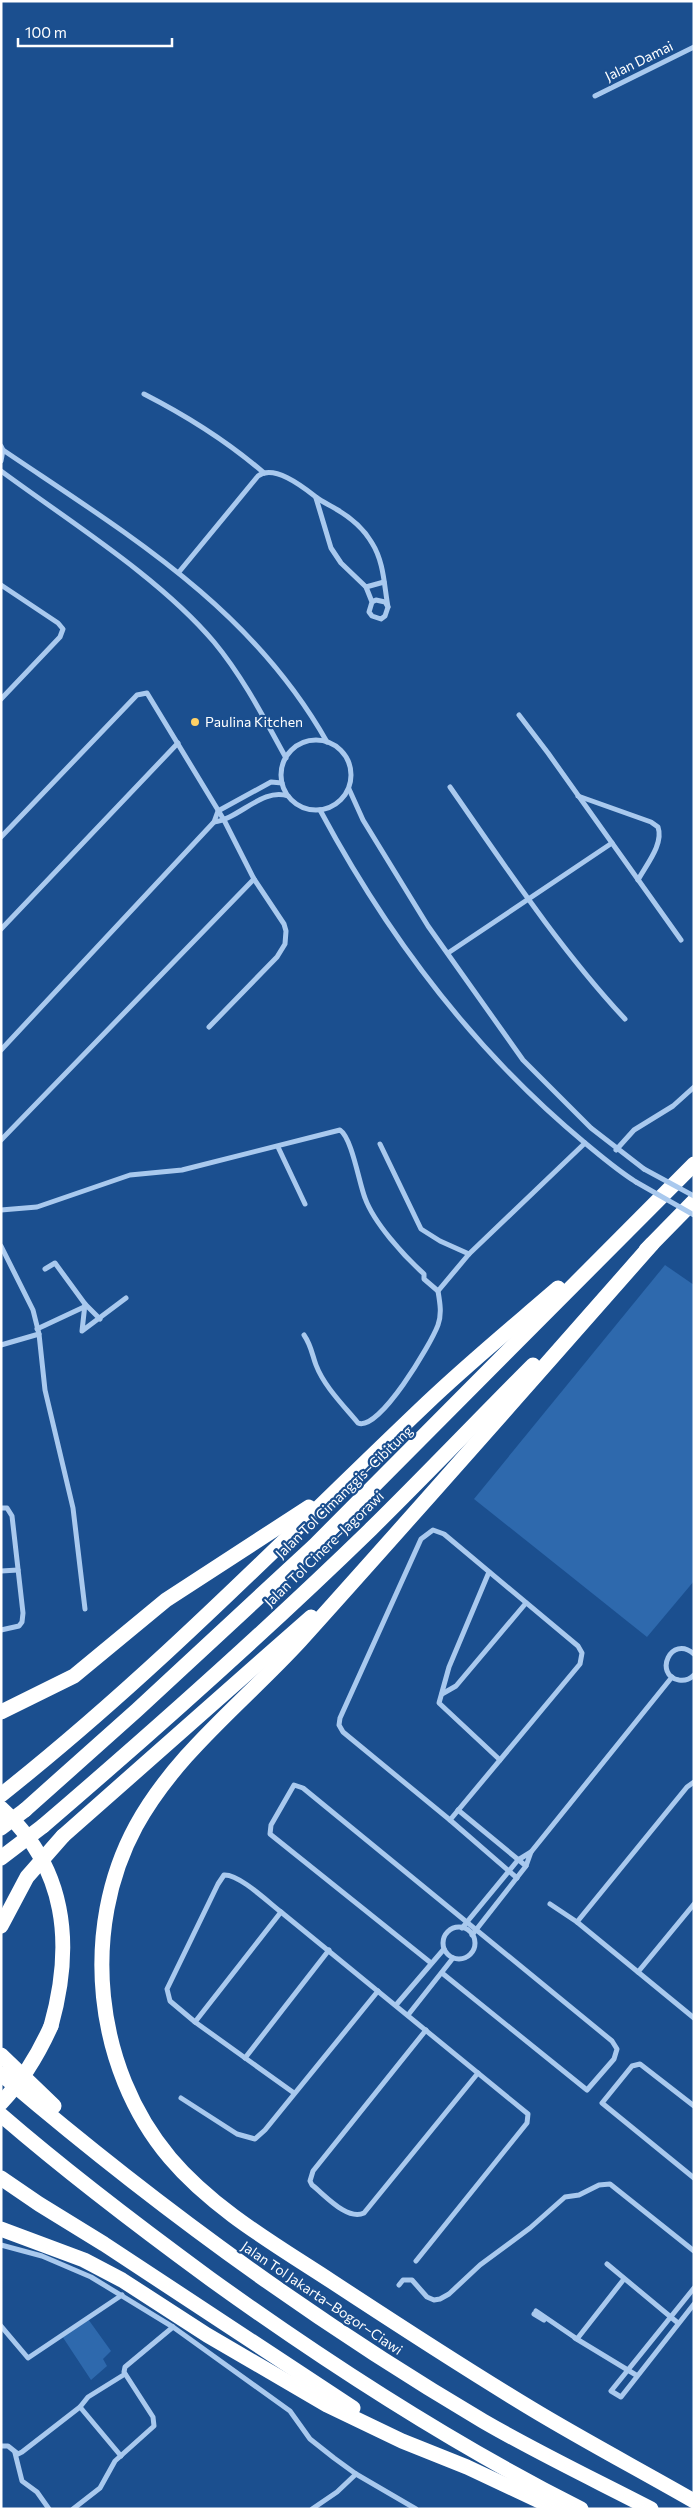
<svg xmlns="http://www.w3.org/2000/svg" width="695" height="2510" font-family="Commissioner,sans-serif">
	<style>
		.green { fill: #2e69ad }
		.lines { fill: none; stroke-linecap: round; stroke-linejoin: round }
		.minor { stroke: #a9c9ee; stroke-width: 5 }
		.motorway { stroke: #fff; stroke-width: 15 }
		.minor-bridge { stroke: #a9c9ee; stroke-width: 5 }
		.motorway-bridge { stroke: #fff; stroke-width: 15 }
		.poi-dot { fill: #ffd166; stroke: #1b4f8f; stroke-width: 2 }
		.labels { text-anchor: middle; stroke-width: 4.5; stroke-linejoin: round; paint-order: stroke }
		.street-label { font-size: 14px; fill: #fff; stroke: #1b4f8f }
		.poi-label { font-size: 14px; fill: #fff; stroke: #1b4f8f; text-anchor: start }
	</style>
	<rect width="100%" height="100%" fill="#1b4f8f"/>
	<g class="green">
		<polygon points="665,1265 694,1285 694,1581 647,1637 474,1499"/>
		<polygon points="88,2319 111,2351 103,2359 107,2366 91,2380 62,2336"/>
	</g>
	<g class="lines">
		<g class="minor">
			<polyline points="595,96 694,47"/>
			<path d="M144,394C187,416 227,441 264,473"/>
			<polyline points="1,446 3,450 1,461"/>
			<path d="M3,450C127,534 251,607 327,742"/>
			<path d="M1,471C70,522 159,577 214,642C243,677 264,718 286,758"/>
			<polyline points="316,498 331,548 341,563 366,587 372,602 369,612 372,616 381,619 385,616 388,607 385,602 376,600 372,602"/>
			<path d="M179,572L258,476C274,464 303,487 316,497C322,502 330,505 336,509C350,517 364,529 372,543C384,562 384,585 388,607"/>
			<polyline points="1,585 58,623 63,629 60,637 1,699"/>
			<polyline points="366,587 384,582"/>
			<polyline points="519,715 548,753 681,940"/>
			<circle cx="316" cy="775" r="35"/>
			<path d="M450,787C505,866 559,948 625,1019"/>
			<polyline points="349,789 363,820 428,926 523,1060 591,1128 644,1169"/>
			<path d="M578,796L651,822L658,827C664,844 646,865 638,880"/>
			<path d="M320,810C388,937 474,1051 585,1143C602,1157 617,1170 636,1182"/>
			<path d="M214,822C239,819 263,787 288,796"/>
			<polyline points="1,837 137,695 147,693 224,820 254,879 284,924 286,931 285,944 277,957 209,1027"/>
			<polyline points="1,929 178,743"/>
			<polyline points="448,953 612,843"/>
			<polyline points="1,1050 214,822 218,811 271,782 282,783"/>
			<polyline points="1,1140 254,879"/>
			<polyline points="380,1144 421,1229 440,1241 469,1254"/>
			<polyline points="278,1147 305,1204"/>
			<polyline points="616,1150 634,1130 673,1106 694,1087"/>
			<path d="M1,1210L37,1207L130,1175L182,1170L340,1130C352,1138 359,1183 365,1198C374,1223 404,1256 424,1274V1279L438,1291"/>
			<polyline points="1,1246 33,1310 39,1334 45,1390 73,1508 85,1609"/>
			<polyline points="45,1269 55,1263 85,1304 100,1319"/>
			<polyline points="85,1304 82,1331 126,1298"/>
			<polyline points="37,1329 84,1307"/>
			<path d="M304,1335C311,1345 312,1354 316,1365C324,1386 343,1405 358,1423C379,1432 431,1344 438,1325C442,1314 440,1303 438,1291L469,1254L585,1143"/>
			<polyline points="1,1345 39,1334"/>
			<polyline points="1,1508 7,1508 12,1516 23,1613 22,1622 19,1626 1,1630"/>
			<polygon points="433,1530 444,1534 578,1646 582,1653 580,1664 450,1820 343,1732 339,1725 340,1718 421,1539"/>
			<polyline points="1,1571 18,1570"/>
			<polyline points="489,1572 449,1667 439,1703 500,1760"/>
			<path d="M694,1654C671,1634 653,1675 679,1680C685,1681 690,1679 694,1675"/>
			<polyline points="442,1694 456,1686 526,1603"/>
			<polyline points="458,1810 526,1866"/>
			<polyline points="450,1820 517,1878"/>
			<polyline points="531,1852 672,1677"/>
			<polyline points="550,1904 577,1922 694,2018"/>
			<polyline points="577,1922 687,1787 694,1782"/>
			<circle cx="459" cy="1943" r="16"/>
			<polyline points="462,1928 518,1860 531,1852 526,1866 472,1935"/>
			<polyline points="431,1963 270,1834 271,1825 294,1785 303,1788 612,2041 617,2049 614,2059 587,2090 442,1973"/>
			<polyline points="638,1972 694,1904"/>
			<polyline points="396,2005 444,1949"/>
			<polyline points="408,2015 453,1958"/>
			<polyline points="195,2022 281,1912"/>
			<path d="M426,2030L313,2171L310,2181L312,2185C325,2195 347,2221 364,2213L478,2073"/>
			<polyline points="245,2058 329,1950"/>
			<path d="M294,2093L195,2022L170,2001L167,1989L218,1884L224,1875C239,1874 268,1902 281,1912L528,2114L527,2123L416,2261"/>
			<polyline points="181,2098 237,2134 255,2139 265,2130 378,1991"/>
			<polyline points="694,2106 640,2064 632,2066 602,2103 694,2178"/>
			<polyline points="1,2245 42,2256 91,2277 173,2327 290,2411 310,2439 334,2458 356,2474 416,2509"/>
			<polyline points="607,2264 678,2323"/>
			<polyline points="399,2285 403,2280 412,2280 427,2297 434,2300 440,2299 449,2294 480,2265 530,2228 565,2197 579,2195 599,2185 610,2184 694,2251"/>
			<polyline points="694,2288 611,2391 621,2397 694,2304"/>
			<polyline points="536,2311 577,2339 624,2279"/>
			<polyline points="534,2314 544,2320"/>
			<polyline points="1,2326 28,2358 122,2295"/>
			<polyline points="575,2338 636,2375"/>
			<polyline points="80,2407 121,2456"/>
			<polyline points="1,2446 8,2446 18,2454 22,2452 80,2407 88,2397 125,2374"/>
			<polyline points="15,2453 22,2481 37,2492 49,2509"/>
			<polyline points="73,2509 100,2488 115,2461 154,2426 153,2417 124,2372 125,2367 173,2327"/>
			<polyline points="312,2509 337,2492 356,2474"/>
		</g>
		<g class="motorway">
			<path d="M652,1244C535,1377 418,1510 300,1641C244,1702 176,1753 136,1826C80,1929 94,2068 170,2158C213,2209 276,2245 331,2281C398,2325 464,2368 532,2409C585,2441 640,2470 694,2501"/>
			<polyline points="646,1250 694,1201"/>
			<polyline points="1,1712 74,1676 166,1600 309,1507"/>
			<path d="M1,1795C153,1675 287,1536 427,1403C469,1363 514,1326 558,1288"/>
			<path d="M1,1808C67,1868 74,1944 51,2026"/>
			<polyline points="25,1810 137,1710 314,1546 694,1164"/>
			<path d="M43,1826C155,1730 265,1632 371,1529C426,1475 479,1419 533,1365"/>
			<polyline points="63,1836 311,1617"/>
			<polyline points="1,2055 54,2106"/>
			<path d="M1,2074C152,2203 312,2320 483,2421C538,2453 595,2480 651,2509"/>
			<path d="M1,2115C68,2173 138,2226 209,2278C327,2363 450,2443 581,2509"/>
			<polyline points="1,2178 39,2204 104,2244 353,2408"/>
			<polyline points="1,2229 84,2260 122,2280 207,2335 327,2405 402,2441 467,2467 548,2505 569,2509"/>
		</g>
		<g class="minor-bridge">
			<polyline points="644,1169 694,1196"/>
			<polyline points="636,1182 694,1215"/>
		</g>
		<g class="motorway-bridge">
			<polyline points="1,1828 25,1810"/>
			<polyline points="1,1858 43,1826"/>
			<polyline points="1,1926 27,1877 63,1836"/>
			<path d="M1,2103C23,2080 38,2055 51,2026"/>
		</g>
	</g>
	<circle class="poi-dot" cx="195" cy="722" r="5"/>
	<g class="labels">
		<g class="street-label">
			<text transform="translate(639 61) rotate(-26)" y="5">Jalan Damai</text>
			<text transform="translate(344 1492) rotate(-44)" y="5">Jalan Tol Cimanggis–Cibitung</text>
			<text transform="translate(324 1549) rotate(-44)" y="5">Jalan Tol Cinere–Jagorawi</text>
			<text transform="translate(322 2298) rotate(34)" y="5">Jalan Tol Jakarta–Bogor–Ciawi</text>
		</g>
		<g class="poi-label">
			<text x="205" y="727">Paulina Kitchen</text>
		</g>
	</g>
	<rect width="695" height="2510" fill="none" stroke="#ffffff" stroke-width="5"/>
	<path d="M18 38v8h154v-8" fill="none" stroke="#ffffff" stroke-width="2.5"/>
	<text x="25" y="38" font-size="15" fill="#ffffff" stroke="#1b4f8f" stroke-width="4" paint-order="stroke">100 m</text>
</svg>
